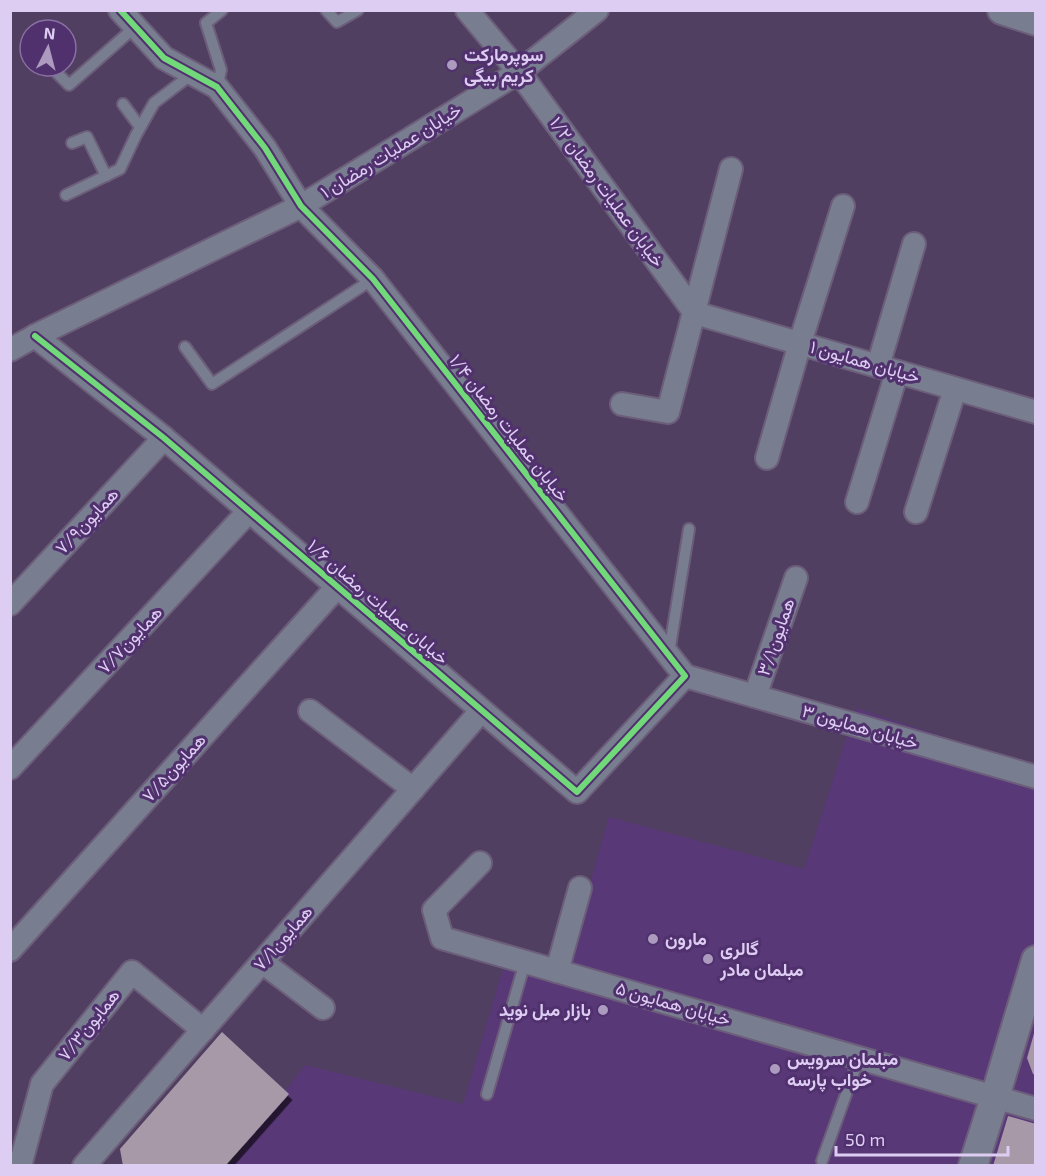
<svg xmlns="http://www.w3.org/2000/svg" width="1046" height="1176" font-family="'Exo 2',Vazirmatn,sans-serif">
	<style>
		.built { fill: #593878 }
		.building { fill: #a899a9; filter: url(#shadow) }
		.lines { fill: none; stroke-linecap: round; stroke-linejoin: round }
		.service-casing { stroke: #6c5e7b; stroke-width: 14 }
		.minor-casing { stroke: #6c5e7b; stroke-width: 26 }
		.tertiary-casing { stroke: #6c5e7b; stroke-width: 32 }
		.service { stroke: #787d8f; stroke-width: 10 }
		.minor { stroke: #787d8f; stroke-width: 22 }
		.tertiary { stroke: #787d8f; stroke-width: 28 }
		.cycleway-casing { stroke: #50316e; stroke-width: 10 }
		.cycleway { stroke: #71d979; stroke-width: 6 }
		.poi-dot { fill: #ac9bbf; stroke: #50316e; stroke-width: 2 }
		.labels { text-anchor: middle; stroke-width: 6; stroke-linejoin: round; paint-order: stroke }
		.poi-label { font-size: 18px; font-weight: bold; fill: #decdf2; stroke: #50316e; text-anchor: start }
		.street-label { font-size: 18px; fill: #decdf2; stroke: #50316e }
	</style>
	<defs>
		<filter id="shadow"><feDropShadow dx="3.5" dy="6" stdDeviation="0" flood-color="#0009"/></filter>
	</defs>
	<rect width="100%" height="100%" fill="#503f60"/>
	<polygon class="built" points="856,708 1035,767 1035,1165 229,1166 305,1065 463,1104 510,945 567,962 609,817 804,869"/>
	<g class="building">
		<polygon points="1035,1030 1036,1030 1036,1075 1033,1074 1027,1058"/>
		<polygon points="222,1032 289,1094 225,1166 123,1166 120,1149"/>
		<polygon points="1008,1116 1036,1124 1036,1166 993,1166"/>
	</g>
	<g class="lines">
		<defs>
			<g id="service">
				<polyline points="326,10 337,22 358,10"/>
				<polyline points="50,66 69,85 135,27"/>
				<polyline points="217,87 221,70 206,23 222,10"/>
				<polyline points="123,104 140,127"/>
				<polyline points="72,143 87,137 106,176"/>
				<polyline points="66,195 120,169 136,135 154,103 192,74"/>
				<polyline points="185,347 212,384 373,279"/>
				<polyline points="669,653 689,529"/>
				<polyline points="487,1094 525,962"/>
				<polyline points="822,1161 859,1058"/>
			</g>
			<g id="minor">
				<polyline points="120,10 164,58 217,87 265,148 301,206 373,279 685,676"/>
				<polyline points="467,10 519,72 695,313"/>
				<polyline points="695,313 1036,412"/>
				<polyline points="35,336 164,438 577,792 685,676"/>
				<polyline points="10,350 35,336 301,206 519,72 597,10"/>
				<polyline points="878,366 914,244"/>
				<polyline points="622,404 668,412 731,169"/>
				<polyline points="767,458 800,343 843,206"/>
				<polyline points="857,502 897,372"/>
				<polyline points="916,512 955,389"/>
				<polyline points="10,604 164,438"/>
				<polyline points="685,676 1036,777"/>
				<polyline points="755,696 796,578"/>
				<polyline points="310,711 413,789"/>
				<polyline points="10,768 249,511"/>
				<polyline points="480,863 434,910 442,938 1036,1109"/>
				<polyline points="10,950 337,587"/>
				<polyline points="262,962 323,1008"/>
				<polyline points="557,971 580,888"/>
				<polyline points="20,1166 42,1084 132,972 203,1030"/>
				<polyline points="84,1166 481,711"/>
			</g>
			<g id="tertiary">
				<polyline points="1002,10 1036,21"/>
				<polyline points="973,1166 995,1097 1036,960"/>
			</g>
		</defs>
		<use href="#service" class="service-casing"/>
		<use href="#minor" class="minor-casing"/>
		<use href="#tertiary" class="tertiary-casing"/>
		<use href="#service" class="service"/>
		<use href="#minor" class="minor"/>
		<use href="#tertiary" class="tertiary"/>
		<defs>
			<polyline id="cycleway" points="35,336 164,438 577,792 685,676 373,279 301,206 265,148 217,87 164,58 120,10"/>
		</defs>
		<use href="#cycleway" class="cycleway-casing"/>
		<use href="#cycleway" class="cycleway"/>
	</g>
	<g class="poi-dot">
		<circle cx="452" cy="65" r="6"/>
		<circle cx="653" cy="939" r="6"/>
		<circle cx="708" cy="959" r="6"/>
		<circle cx="603" cy="1010" r="6"/>
		<circle cx="775" cy="1069" r="6"/>
	</g>
	<g class="labels">
		<g class="poi-label">
			<text x="464" y="61">سوپرمارکت<tspan x="464" dy="21">کریم بیگی</tspan></text>
			<text x="665" y="945">مارون</text>
			<text x="720" y="955">گالری<tspan x="720" dy="21">مبلمان مادر</tspan></text>
			<text x="591" y="1016" text-anchor="end">بازار مبل نوید</text>
			<text x="787" y="1065">مبلمان سرویس<tspan x="787" dy="21">خواب پارسه</tspan></text>
		</g>
		<g class="street-label">
			<text transform="translate(391 151) rotate(-32)" y="6">خیابان عملیات رمضان ۱</text>
			<text transform="translate(607 192) rotate(54)" y="6">خیابان عملیات رمضان ۱/۲</text>
			<text transform="translate(865 362) rotate(16)" y="6">خیابان همایون ۱</text>
			<text transform="translate(509 428) rotate(52)" y="6">خیابان عملیات رمضان ۱/۴</text>
			<text transform="translate(87 521) rotate(-47)" y="6">همایون۷/۹</text>
			<text transform="translate(378 602) rotate(41)" y="6">خیابان عملیات رمضان ۱/۶</text>
			<text transform="translate(776 637) rotate(-71)" y="6">همایون۳/۱</text>
			<text transform="translate(130 640) rotate(-47)" y="6">همایون۷/۷</text>
			<text transform="translate(860 727) rotate(16)" y="6">خیابان همایون ۳</text>
			<text transform="translate(174 768) rotate(-48)" y="6">همایون۷/۵</text>
			<text transform="translate(283 938) rotate(-49)" y="6">همایون۷/۱</text>
			<text transform="translate(673 1004) rotate(16)" y="6">خیابان همایون ۵</text>
			<text transform="translate(89 1025) rotate(-51)" y="6">همایون۷/۳</text>
		</g>
	</g>
	<rect width="1046" height="1176" fill="none" stroke="#decdf2" stroke-width="24"/>
	<g transform="translate(48 48) rotate(6)"><circle r="28" fill="#50316e" stroke="#896fa3" stroke-width="1.5"/>
	<path d="M0-4.5L10 22L0 15L-10 22Z" fill="#ac9bbf"/>
	<text y="-9" font-size="16" font-weight="bold" text-anchor="middle" fill="#decdf2">N</text>
	</g>
	<path d="M836 1146v9h172v-9" fill="none" stroke="#decdf2" stroke-width="3"/>
	<text x="845" y="1146" font-size="18" fill="#decdf2" stroke="#50316e" stroke-width="4.5" paint-order="stroke">50 m</text>
</svg>
